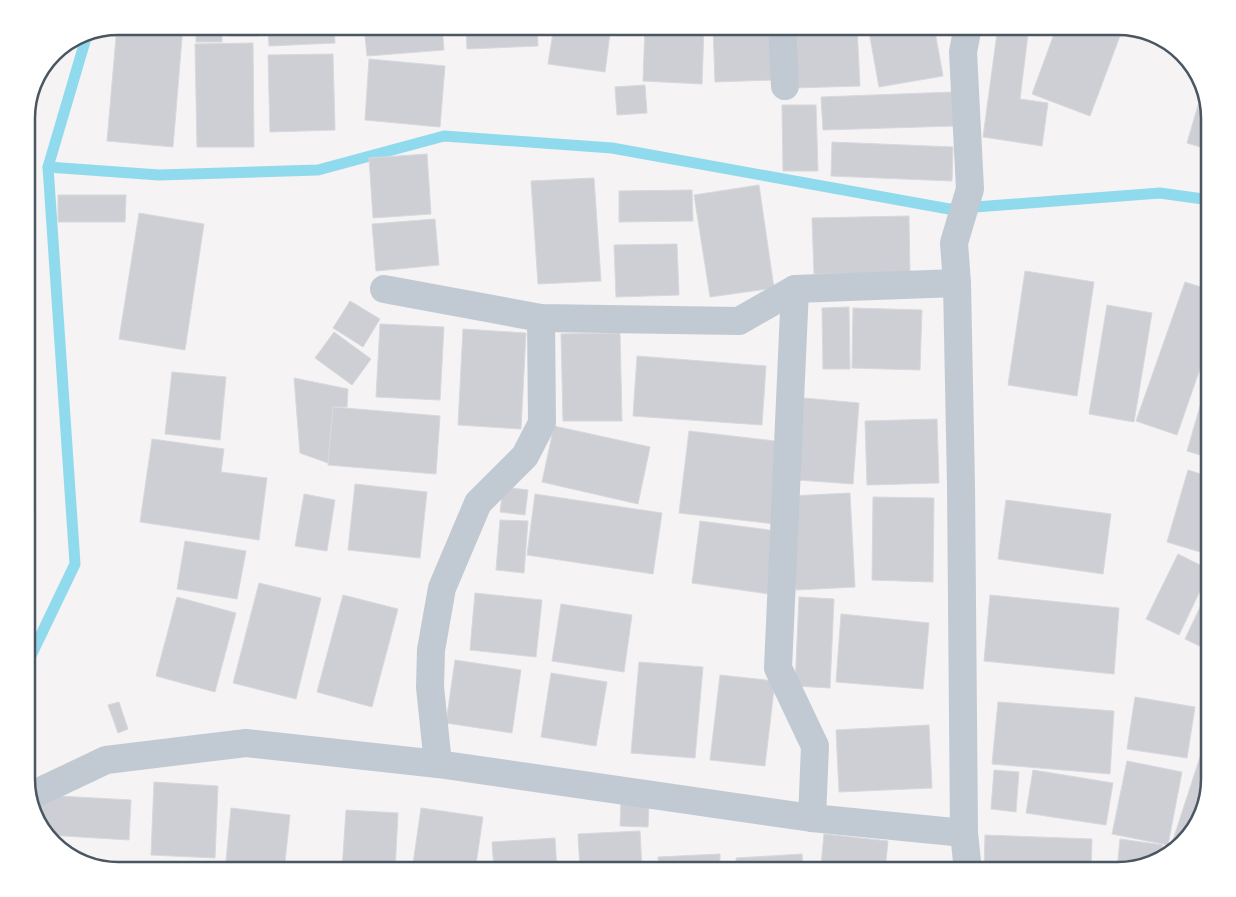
<svg xmlns="http://www.w3.org/2000/svg" width="1236" height="897" font-family="Montserrat,sans-serif">
	<style>
		.lines { fill: none; stroke-linecap: round; stroke-linejoin: round }
		.stream { stroke: #90daee; stroke-width: 11 }
		.building { fill: #cdcfd5; stroke: #d7d9de }
		.street { stroke: #c1cad2; stroke-width: 28 }
		.rim { fill: none; stroke: #4a5661; stroke-width: 2.5 }
	</style>
	<rect width="100%" height="100%" fill="#f5f3f3"/>
	<g class="lines">
		<g class="stream">
			<polyline points="48,167 159,175 318,170 444,136 612,148 949,209 1160,193 1210,200"/>
			<polyline points="26,666 75,564 48,167 86,38"/>
		</g>
	</g>
	<g class="building">
		<polygon points="117,26 183,26 173,147 107,141"/>
		<rect x="196" y="26" width="26" height="16"/>
		<rect x="229" y="26" width="29" height="10"/>
		<polygon points="268,26 334,26 335,43 269,46"/>
		<polygon points="364,26 442,26 444,50 367,56"/>
		<polygon points="466,26 537,26 538,46 467,49"/>
		<polygon points="554,26 611,26 605,72 548,64"/>
		<polygon points="645,26 704,26 702,84 643,81"/>
		<polygon points="713,26 771,26 773,80 715,82"/>
		<polygon points="791,26 857,26 860,86 793,88"/>
		<polygon points="868,26 934,26 943,76 879,87"/>
		<polygon points="998,26 1029,26 1020,99 1048,103 1042,146 983,137"/>
		<polygon points="1057,26 1123,28 1090,116 1032,94"/>
		<polygon points="253,43 254,147 197,147 195,44"/>
		<polygon points="333,54 335,130 270,132 268,55"/>
		<polygon points="369,59 445,66 440,127 365,120"/>
		<polygon points="645,85 647,113 617,115 615,87"/>
		<polygon points="1203,88 1210,117 1210,150 1187,143"/>
		<polygon points="953,92 954,126 823,130 821,97"/>
		<polygon points="782,105 816,105 818,171 783,171"/>
		<polygon points="832,142 953,147 952,181 831,176"/>
		<polygon points="427,154 431,214 373,218 369,158"/>
		<polygon points="594,178 601,281 538,284 531,181"/>
		<polygon points="759,185 774,288 710,297 694,195"/>
		<polygon points="692,190 693,221 619,222 619,191"/>
		<polygon points="58,195 126,195 125,222 58,222"/>
		<polygon points="139,213 204,224 185,350 119,339"/>
		<polygon points="909,216 910,273 814,274 812,218"/>
		<polygon points="435,219 439,265 376,271 372,224"/>
		<polygon points="677,244 679,295 616,297 614,245"/>
		<polygon points="1025,271 1094,282 1077,396 1008,385"/>
		<polygon points="1185,282 1210,290 1210,340 1177,435 1136,421"/>
		<polygon points="350,301 380,319 363,347 333,328"/>
		<polygon points="1107,305 1152,313 1134,422 1089,414"/>
		<polygon points="849,307 850,369 823,369 822,308"/>
		<polygon points="853,308 922,310 920,370 852,368"/>
		<polygon points="380,324 444,327 440,400 376,397"/>
		<polygon points="463,329 526,333 521,429 458,425"/>
		<polygon points="334,332 371,359 352,385 315,358"/>
		<polygon points="620,333 622,421 563,421 561,334"/>
		<polygon points="637,356 766,366 762,425 633,416"/>
		<polygon points="172,372 226,377 220,440 165,434"/>
		<polygon points="1210,372 1210,458 1187,451"/>
		<polygon points="294,378 348,389 347,407 333,407 328,463 300,453"/>
		<polygon points="804,398 859,403 853,484 798,480"/>
		<polygon points="333,407 440,416 436,474 328,465"/>
		<polygon points="937,419 939,483 867,485 865,421"/>
		<polygon points="554,426 650,447 638,504 542,482"/>
		<polygon points="689,431 784,442 775,524 679,513"/>
		<polygon points="152,439 224,449 221,472 267,478 259,540 140,522"/>
		<polygon points="1188,470 1210,477 1210,555 1167,542"/>
		<polygon points="355,484 427,492 420,558 348,550"/>
		<polygon points="503,487 528,490 525,515 500,512"/>
		<polygon points="850,493 855,587 796,590 791,496"/>
		<polygon points="304,494 335,500 327,551 295,546"/>
		<polygon points="535,494 662,513 653,574 527,555"/>
		<polygon points="873,497 934,498 933,582 872,580"/>
		<polygon points="1006,500 1111,514 1103,574 998,559"/>
		<polygon points="500,520 528,521 524,573 496,570"/>
		<polygon points="700,521 777,531 769,594 692,583"/>
		<polygon points="185,541 246,551 237,599 177,589"/>
		<polygon points="1178,554 1210,570 1179,635 1146,619"/>
		<polygon points="259,583 321,598 296,699 233,683"/>
		<polygon points="1210,586 1210,651 1185,639"/>
		<polygon points="475,593 542,600 536,657 470,650"/>
		<polygon points="343,595 398,609 372,707 317,692"/>
		<polygon points="990,595 1119,608 1114,674 984,661"/>
		<polygon points="177,597 236,613 215,692 156,676"/>
		<polygon points="799,597 834,599 830,688 795,686"/>
		<polygon points="561,604 632,615 624,672 552,661"/>
		<polygon points="841,614 929,623 923,689 836,682"/>
		<polygon points="455,660 521,670 512,733 446,723"/>
		<polygon points="639,662 703,667 695,758 631,753"/>
		<polygon points="551,673 607,682 596,746 541,737"/>
		<polygon points="720,675 775,681 765,766 710,760"/>
		<polygon points="1135,697 1195,707 1187,758 1127,749"/>
		<polygon points="119,702 128,729 118,733 108,705"/>
		<polygon points="998,702 1114,711 1110,774 992,764"/>
		<polygon points="929,725 932,788 839,792 836,730"/>
		<polygon points="1202,751 1210,753 1210,780 1191,835 1179,845 1172,843"/>
		<polygon points="1127,761 1182,772 1168,845 1112,834"/>
		<polygon points="994,770 1019,772 1016,812 991,809"/>
		<polygon points="1033,770 1113,783 1106,825 1026,813"/>
		<polygon points="154,782 218,786 215,858 151,855"/>
		<polygon points="40,795 131,800 129,840 48,835 39,825"/>
		<polygon points="621,801 649,802 648,827 620,826"/>
		<polygon points="231,808 290,815 284,871 225,871"/>
		<polygon points="421,808 483,817 475,871 412,871"/>
		<polygon points="346,810 398,813 395,871 342,870"/>
		<polygon points="640,831 642,871 580,871 578,834"/>
		<polygon points="824,834 888,841 885,871 821,865"/>
		<polygon points="985,835 1092,839 1091,871 984,871"/>
		<polygon points="555,838 557,871 494,871 492,842"/>
		<polygon points="1120,839 1163,845 1162,859 1117,870"/>
		<polygon points="720,854 720,871 659,871 658,857"/>
		<polygon points="802,854 803,871 737,871 736,858"/>
	</g>
	<g class="lines">
		<g class="street">
			<polyline points="782,26 785,86"/>
			<polyline points="968,26 963,52 970,189 954,243 957,283 961,485 964,833 968,871"/>
			<polyline points="384,289 541,318 739,321 795,289 957,283"/>
			<polyline points="795,289 778,668 815,746 812,818"/>
			<polyline points="438,764 430,687 431,650 442,588 478,503 525,456 542,423 541,318"/>
			<polyline points="30,796 106,760 246,743 438,764 812,818 964,833"/>
		</g>
	</g>
	<path d="M0 0H1236V897H0ZM118 35H1118A83 83 0 0 1 1201 118V779A83 83 0 0 1 1118 862H118A83 83 0 0 1 35 779V118A83 83 0 0 1 118 35Z" fill="#fff" fill-rule="evenodd"/>
	<path class="rim" d="M118 35H1118A83 83 0 0 1 1201 118V779A83 83 0 0 1 1118 862H118A83 83 0 0 1 35 779V118A83 83 0 0 1 118 35Z"/>
</svg>
